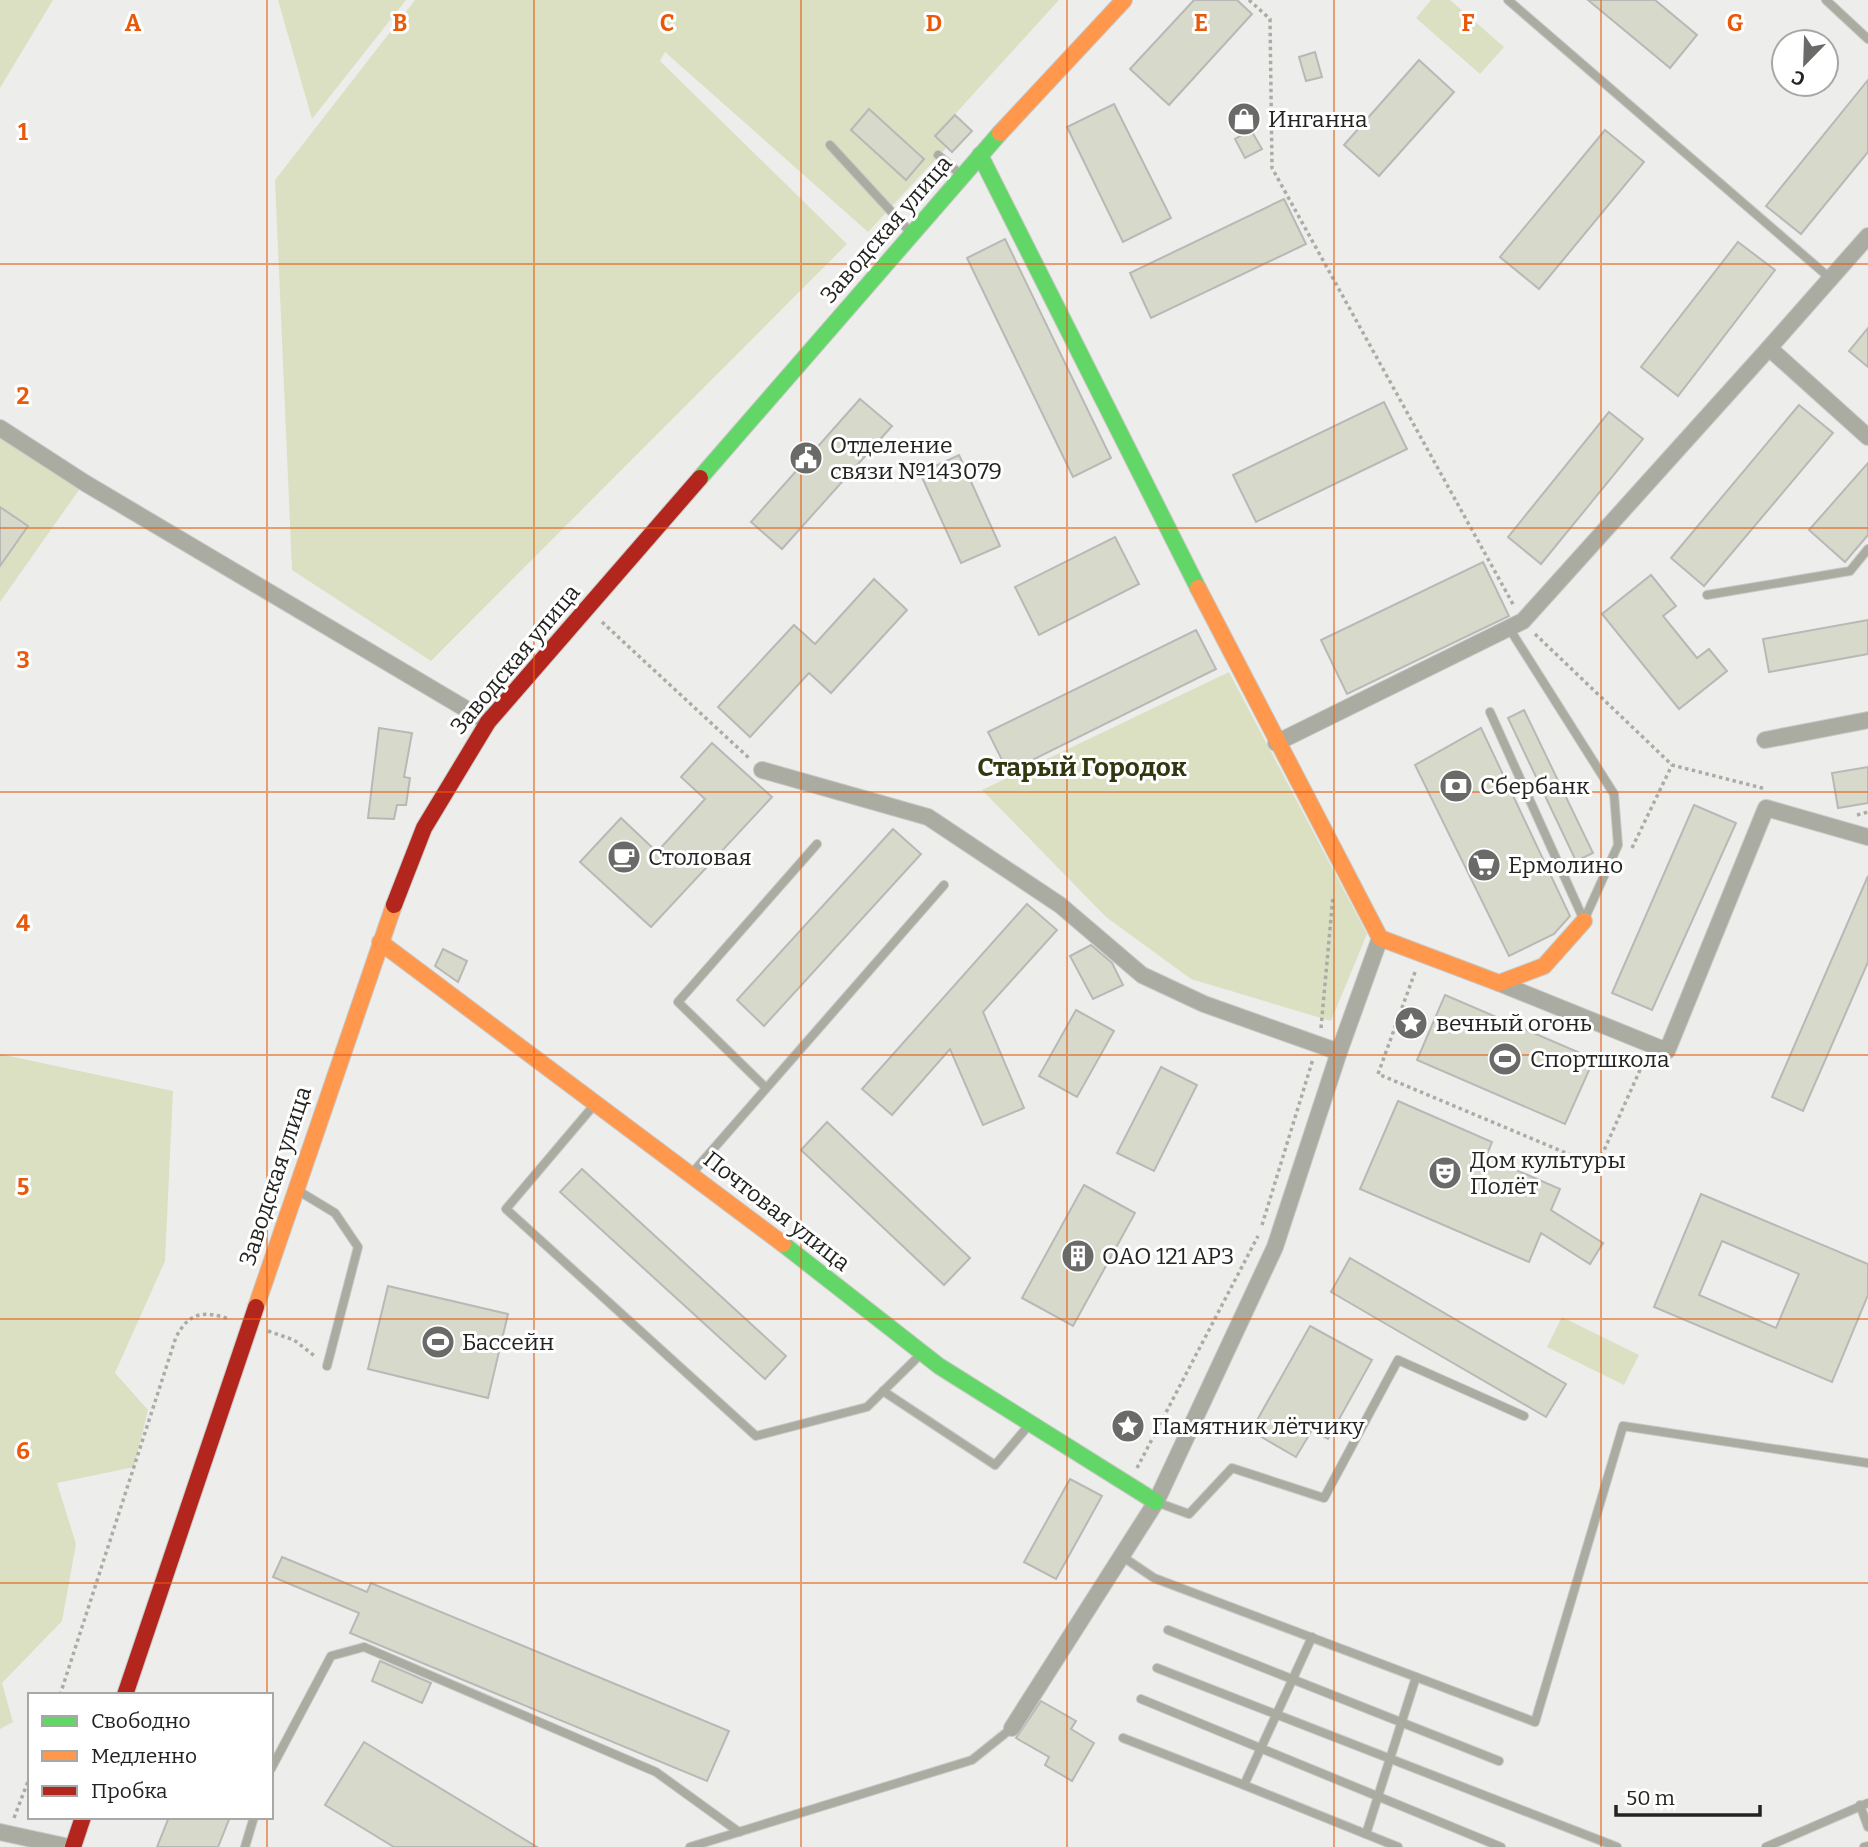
<svg xmlns="http://www.w3.org/2000/svg" width="1868" height="1847" font-family="Bitter,serif">
	<style>
		.green { fill: #dbe0c3 }
		.building { fill: #d7daca; stroke: #b8b8b6; stroke-width: 2; fill-rule: evenodd }
		.lines { fill: none; stroke-linecap: round; stroke-linejoin: round }
		.lane-casing { stroke: #c9c9c7; stroke-width: 10 }
		.street-casing { stroke: #c9c9c7; stroke-width: 18 }
		.fast-casing { stroke: #c9c9c7; stroke-width: 18 }
		.slow-casing { stroke: #c9c9c7; stroke-width: 18 }
		.jam-casing { stroke: #c9c9c7; stroke-width: 18 }
		.path { stroke: #abada5; stroke-width: 3.5; stroke-dasharray: 3.5 3.5; stroke-linecap: butt }
		.lane { stroke: #aaaca2; stroke-width: 8 }
		.street { stroke: #aaaca2; stroke-width: 16 }
		.fast { stroke: #63d668; stroke-width: 16 }
		.slow { stroke: #ff974d; stroke-width: 16 }
		.jam { stroke: #b3261e; stroke-width: 16 }
		.grid { fill: none; stroke: #e8590c; stroke-width: 2; stroke-opacity: 0.55 }
		.labels { text-anchor: middle; stroke-width: 6; stroke-linejoin: round; paint-order: stroke }
		.poi-label { font-size: 23px; fill: #232321; stroke: #fff; text-anchor: start }
		.street-label { font-size: 23px; fill: #232321; stroke: #fff }
		.quarter-label { font-size: 26px; font-weight: bold; fill: #32370f; stroke: #fff }
		.grid-label { font-size: 23px; text-anchor: middle; font-weight: bold; fill: #e8590c; stroke: #fff; stroke-width: 6; stroke-linejoin: round; paint-order: stroke }
	</style>
	<rect width="100%" height="100%" fill="#edeeeb"/>
	<g class="green">
		<polygon points="0,0 53,0 0,88"/>
		<polygon points="278,0 406,0 312,119"/>
		<polygon points="415,0 1059,0 936,135 947,147 868,232 665,52 660,61 847,244 431,661 292,570 275,180"/>
		<polygon points="1431,0 1450,0 1504,47 1480,74 1416,18"/>
		<polygon points="0,435 81,487 0,602"/>
		<polygon points="1229,672 1367,934 1331,1021 1191,979 1106,917 982,790"/>
		<polygon points="0,1054 173,1091 165,1261 115,1373 148,1410 134,1467 57,1483 76,1544 62,1621 2,1683 13,1722 0,1729"/>
		<polygon points="1562,1317 1639,1355 1624,1385 1547,1347"/>
	</g>
	<g class="building">
		<polygon points="1194,0 1237,0 1252,14 1169,105 1130,69"/>
		<polygon points="1588,0 1655,0 1697,35 1670,68"/>
		<polygon points="1315,52 1322,77 1306,81 1299,57"/>
		<polygon points="1419,60 1454,92 1379,176 1344,145"/>
		<polygon points="1868,80 1868,152 1801,234 1766,206"/>
		<polygon points="1114,104 1171,218 1123,242 1067,127"/>
		<polygon points="869,109 924,159 906,180 851,130"/>
		<polygon points="955,115 972,131 952,152 935,136"/>
		<polygon points="1251,130 1262,149 1245,158 1235,139"/>
		<polygon points="1605,130 1644,162 1539,289 1500,257"/>
		<polygon points="1284,199 1306,244 1151,318 1130,273"/>
		<polygon points="1005,239 1111,458 1073,477 967,258"/>
		<polygon points="1738,242 1775,270 1678,396 1641,367"/>
		<polygon points="1868,328 1868,367 1849,351"/>
		<polygon points="860,399 892,426 782,549 751,522"/>
		<polygon points="1384,402 1407,449 1256,522 1233,475"/>
		<polygon points="1799,405 1833,433 1704,586 1671,558"/>
		<polygon points="1609,412 1643,439 1541,564 1508,537"/>
		<polygon points="959,455 1000,546 961,563 920,473"/>
		<polygon points="1868,463 1868,535 1845,562 1809,530"/>
		<polygon points="0,507 28,526 0,566"/>
		<polygon points="1115,537 1139,584 1039,635 1015,587"/>
		<polygon points="1483,562 1509,616 1347,694 1321,640"/>
		<polygon points="1651,575 1676,606 1663,616 1697,658 1709,649 1727,671 1679,709 1602,614"/>
		<polygon points="874,579 907,610 831,693 809,673 750,737 718,707 794,625 815,644"/>
		<polygon points="1868,620 1868,654 1769,672 1763,639"/>
		<polygon points="1196,630 1216,669 1008,772 988,732"/>
		<polygon points="1524,710 1593,853 1576,861 1508,718"/>
		<polygon points="379,728 412,733 404,777 410,778 406,805 397,805 394,819 368,818"/>
		<polygon points="1481,728 1570,916 1554,934 1509,956 1415,765"/>
		<polygon points="712,743 772,797 651,927 580,862 621,818 657,852 705,799 681,777"/>
		<polygon points="1868,767 1868,803 1838,808 1832,773"/>
		<polygon points="1694,805 1736,823 1652,1010 1612,993"/>
		<polygon points="893,829 921,854 764,1026 737,1000"/>
		<polygon points="1868,876 1868,962 1803,1111 1772,1097"/>
		<polygon points="1027,904 1057,930 983,1012 1024,1108 983,1125 950,1049 892,1115 862,1089"/>
		<polygon points="1091,945 1112,963 1123,985 1093,999 1070,956"/>
		<polygon points="443,949 467,961 458,982 435,966"/>
		<polygon points="1445,995 1594,1059 1565,1124 1417,1060"/>
		<polygon points="1076,1010 1114,1031 1077,1097 1039,1076"/>
		<polygon points="1161,1067 1197,1085 1154,1171 1117,1153"/>
		<polygon points="1398,1101 1492,1142 1486,1157 1560,1189 1551,1210 1603,1243 1590,1264 1541,1233 1529,1262 1360,1189"/>
		<polygon points="827,1122 970,1258 944,1285 801,1150"/>
		<polygon points="582,1169 786,1356 765,1379 560,1192"/>
		<polygon points="1084,1185 1135,1213 1073,1326 1022,1298"/>
		<path d="M1701,1194L1868,1264V1295L1832,1382L1654,1307ZM1722,1241L1799,1274L1776,1328L1699,1295Z"/>
		<polygon points="1350,1258 1566,1384 1546,1417 1331,1292"/>
		<polygon points="388,1286 508,1314 488,1398 368,1369"/>
		<polygon points="1310,1326 1372,1360 1328,1439 1312,1430 1296,1457 1251,1431"/>
		<polygon points="1070,1479 1102,1496 1056,1579 1024,1562"/>
		<polygon points="282,1557 367,1592 371,1583 729,1731 707,1781 350,1633 359,1613 273,1577"/>
		<polygon points="380,1661 431,1683 422,1703 372,1681"/>
		<polygon points="1041,1701 1076,1721 1071,1729 1094,1743 1072,1781 1045,1765 1049,1757 1016,1738"/>
		<polygon points="364,1742 491,1819 537,1847 394,1847 325,1805"/>
		<polygon points="169,1817 230,1817 218,1847 157,1847"/>
	</g>
	<g class="lines">
		<defs>
			<g id="lane">
				<polyline points="1508,0 1831,279"/>
				<polyline points="1826,0 1868,39"/>
				<polyline points="830,145 911,233"/>
				<polyline points="938,155 960,174"/>
				<polyline points="1707,595 1850,571 1868,549"/>
				<polyline points="1509,628 1614,794 1618,845 1585,918"/>
				<polyline points="1490,712 1583,918"/>
				<polyline points="766,1088 678,1002 817,844"/>
				<polyline points="595,1104 506,1209 756,1436 867,1407 921,1354"/>
				<polyline points="694,1171 944,885"/>
				<polyline points="297,1190 335,1213 358,1247 327,1366"/>
				<polyline points="883,1391 995,1465 1029,1425"/>
				<polyline points="1159,1503 1189,1514 1232,1468 1324,1498 1398,1360 1524,1416"/>
				<polyline points="1123,1557 1154,1578 1535,1722 1623,1426 1868,1463"/>
				<polyline points="1168,1630 1499,1761"/>
				<polyline points="1312,1637 1244,1785 1398,1847"/>
				<polyline points="1157,1668 1617,1847"/>
				<polyline points="1141,1699 1501,1847"/>
				<polyline points="1123,1738 1244,1785"/>
				<polyline points="271,1769 331,1656 364,1647 656,1772 739,1832"/>
				<polyline points="1860,1805 1868,1827"/>
				<polyline points="1366,1834 1416,1677"/>
				<polyline points="245,1847 254,1817"/>
				<polyline points="690,1847 972,1760 1012,1728"/>
				<polyline points="1766,1847 1868,1803"/>
				<polyline points="1864,1847 1868,1846"/>
			</g>
			<g id="street">
				<polyline points="1868,236 1769,348 1868,437"/>
				<polyline points="0,428 85,483 488,722"/>
				<polyline points="1765,740 1868,720"/>
				<polyline points="1276,743 1523,621 1769,348"/>
				<polyline points="762,770 928,817 1060,905 1142,975 1204,1004 1339,1052 1380,938"/>
				<polyline points="1499,983 1667,1051 1766,808 1868,837"/>
				<polyline points="1012,1728 1156,1502 1275,1247 1339,1052"/>
				<polyline points="0,1832 69,1847"/>
			</g>
			<g id="fast">
				<polyline points="980,155 1198,588"/>
				<polyline points="700,478 1000,133"/>
				<polyline points="783,1244 939,1366 1156,1502"/>
			</g>
			<g id="slow">
				<polyline points="1000,133 1124,0"/>
				<polyline points="1198,588 1380,938 1499,983 1544,966 1584,921"/>
				<polyline points="380,942 783,1244"/>
				<polyline points="256,1307 394,905"/>
			</g>
			<g id="jam">
				<polyline points="394,905 424,828 488,722 700,478"/>
				<polyline points="125,1695 256,1307"/>
				<polyline points="73,1847 83,1817"/>
			</g>
		</defs>
		<use href="#lane" class="lane-casing"/>
		<use href="#street" class="street-casing"/>
		<use href="#fast" class="fast-casing"/>
		<use href="#slow" class="slow-casing"/>
		<use href="#jam" class="jam-casing"/>
		<g class="path">
			<polyline points="1249,0 1270,19 1272,168 1514,606"/>
			<polyline points="602,622 750,759"/>
			<polyline points="1535,634 1672,765 1766,789"/>
			<polyline points="1857,815 1868,812"/>
			<polyline points="1632,848 1672,765"/>
			<polyline points="1415,972 1378,1074 1597,1166 1644,1061"/>
			<polyline points="1321,1028 1333,896"/>
			<polyline points="1262,1225 1313,1059"/>
			<polyline points="268,1331 294,1340 316,1357"/>
			<polyline points="1137,1468 1258,1236"/>
			<path d="M60,1695L176,1337C190,1311 204,1311 230,1319"/>
			<polyline points="14,1818 30,1776"/>
		</g>
		<use href="#lane" class="lane"/>
		<use href="#street" class="street"/>
		<use href="#fast" class="fast"/>
		<use href="#slow" class="slow"/>
		<use href="#jam" class="jam"/>
	</g>
	<path class="grid" d="M267,0V1695M534,0V1847M801,0V1847M1067,0V1847M1334,0V1847M1601,0V1847M0,264H1868M0,528H1868M0,792H1868M0,1055H1868M0,1319H1868M0,1583H1868M267,1817V1847"/>
	<defs>
		<symbol id="shop-disc" viewBox="-11 -11 22 22"><circle r="9.5" fill="#6a6a68" stroke="#fff"/><path d="M-5-2.5h2.3a2.7 3.5 0 0 1 5.4 0H5L5.5 6h-11ZM-1.5-2.5h3a1.5 2.3 0 0 0-3 0Z" fill="#fff"/></symbol>
		<symbol id="civic-disc" viewBox="-11 -11 22 22"><circle r="9.5" fill="#6a6a68" stroke="#fff"/><path d="M-.6-6.5H3V-4.5H.6V-3L4-1V1h2V6H-6V1h2V-1L-.6-3ZM-1.2 2.5V6h2.4V2.5Z" fill="#fff"/></symbol>
		<symbol id="bank-disc" viewBox="-11 -11 22 22"><circle r="9.5" fill="#6a6a68" stroke="#fff"/><path d="M-6-4H6V4H-6ZM0-2.3a2.3 2.3 0 1 0 0 4.6a2.3 2.3 0 1 0 0-4.6Z" fill="#fff"/></symbol>
		<symbol id="cafe-disc" viewBox="-11 -11 22 22"><circle r="9.5" fill="#6a6a68" stroke="#fff"/><path d="M-5.5-4.5H6V0H3Q3 3.5 0 3.5H-2.5Q-5.5 3.5-5.5 0ZM3-3.2v2h1.7v-2ZM-6 4.5H4V6H-6Z" fill="#fff"/></symbol>
		<symbol id="supermarket-disc" viewBox="-11 -11 22 22"><circle r="9.5" fill="#6a6a68" stroke="#fff"/><path d="M-6-5.5h2.5l.6 2H6L4.5 2H-2.5L-4.4-4H-6ZM-1.5 3.2a1.3 1.3 0 1 0 .1 0ZM3 3.2a1.3 1.3 0 1 0 .1 0Z" fill="#fff"/></symbol>
		<symbol id="sight-disc" viewBox="-11 -11 22 22"><circle r="9.5" fill="#6a6a68" stroke="#fff"/><path d="M0-6L1.8-2.2L6-1.7L2.9 1.2L3.7 5.4L0 3.3L-3.7 5.4L-2.9 1.2L-6-1.7L-1.8-2.2Z" fill="#fff"/></symbol>
		<symbol id="stadium-disc" viewBox="-11 -11 22 22"><circle r="9.5" fill="#6a6a68" stroke="#fff"/><path d="M0-5a6.5 5 0 1 0 0 10a6.5 5 0 1 0 0-10ZM-3.5-1.8h7v3.6h-7Z" fill="#fff"/></symbol>
		<symbol id="theatre-disc" viewBox="-11 -11 22 22"><circle r="9.5" fill="#6a6a68" stroke="#fff"/><path d="M-5-5.5Q0-4 5-5.5V0Q5 5 0 6Q-5 5-5 0ZM-3.3-2.5H-1v1.5H-3.3ZM1-2.5H3.3v1.5H1ZM-2.8 1Q0 5.5 2.8 1Z" fill="#fff"/></symbol>
		<symbol id="building-disc" viewBox="-11 -11 22 22"><circle r="9.5" fill="#6a6a68" stroke="#fff"/><path d="M-4-6H4V6H1V3H-1V6H-4ZM-2.5-4.3h1.7v1.8h-1.7ZM.8-4.3h1.7v1.8H.8ZM-2.5-1h1.7V.8h-1.7ZM.8-1h1.7V.8H.8Z" fill="#fff"/></symbol>
	</defs>
	<g fill-rule="evenodd">
		<use href="#shop-disc" x="1225" y="100" width="38" height="38"/>
		<use href="#civic-disc" x="787" y="439" width="38" height="38"/>
		<use href="#bank-disc" x="1437" y="767" width="38" height="38"/>
		<use href="#cafe-disc" x="605" y="838" width="38" height="38"/>
		<use href="#supermarket-disc" x="1465" y="846" width="38" height="38"/>
		<use href="#sight-disc" x="1392" y="1004" width="38" height="38"/>
		<use href="#stadium-disc" x="1486" y="1040" width="38" height="38"/>
		<use href="#theatre-disc" x="1426" y="1154" width="38" height="38"/>
		<use href="#building-disc" x="1059" y="1237" width="38" height="38"/>
		<use href="#stadium-disc" x="419" y="1323" width="38" height="38"/>
		<use href="#sight-disc" x="1109" y="1407" width="38" height="38"/>
	</g>
	<g class="labels">
		<g class="poi-label">
			<text x="1268" y="127">Инганна</text>
			<text x="830" y="453">Отделение<tspan x="830" dy="26">связи №143079</tspan></text>
			<text x="1480" y="794">Сбербанк</text>
			<text x="648" y="865">Столовая</text>
			<text x="1508" y="873">Ермолино</text>
			<text x="1436" y="1031">вечный огонь</text>
			<text x="1530" y="1067">Спортшкола</text>
			<text x="1470" y="1168">Дом культуры<tspan x="1470" dy="26">Полёт</tspan></text>
			<text x="1102" y="1264">OAO 121 АРЗ</text>
			<text x="462" y="1350">Бассейн</text>
			<text x="1152" y="1434">Памятник лётчику</text>
		</g>
		<g class="street-label">
			<text transform="translate(886 229) rotate(-49)" y="8">Заводская улица</text>
			<text transform="translate(515 659) rotate(-50)" y="8">Заводская улица</text>
			<text transform="translate(275 1176) rotate(-72)" y="8">Заводская улица</text>
			<text transform="translate(777 1211) rotate(38)" y="8">Почтовая улица</text>
		</g>
		<g class="quarter-label">
			<text x="1082" y="776">Старый Городок</text>
		</g>
	</g>
	<g class="grid-label">
		<text x="133" y="31">A</text>
		<text x="400" y="31">B</text>
		<text x="667" y="31">C</text>
		<text x="934" y="31">D</text>
		<text x="1201" y="31">E</text>
		<text x="1468" y="31">F</text>
		<text x="1735" y="31">G</text>
		<text x="23" y="140">1</text>
		<text x="23" y="404">2</text>
		<text x="23" y="668">3</text>
		<text x="23" y="931">4</text>
		<text x="23" y="1195">5</text>
		<text x="23" y="1459">6</text>
	</g>
	<rect x="28" y="1693" width="245" height="126" fill="#ffffff" stroke="#a7a7a6" stroke-width="2"/>
	<rect x="42" y="1716" width="35" height="10" fill="#63d668" stroke="#a7a7a6" stroke-width="2"/>
	<text x="91" y="1728" font-size="21" fill="#232321">Свободно</text>
	<rect x="42" y="1751" width="35" height="10" fill="#ff974d" stroke="#a7a7a6" stroke-width="2"/>
	<text x="91" y="1763" font-size="21" fill="#232321">Медленно</text>
	<rect x="42" y="1786" width="35" height="10" fill="#b3261e" stroke="#a7a7a6" stroke-width="2"/>
	<text x="91" y="1798" font-size="21" fill="#232321">Пробка</text>
	<g transform="translate(1805 63) rotate(203)"><circle r="33" fill="#ffffff" stroke="#a7a7a6" stroke-width="2"/>
	<path d="M0-5L12 26L0 18L-12 26Z" fill="#6a6a68"/>
	<text y="-10" font-size="19" font-weight="bold" text-anchor="middle" fill="#232321">С</text>
	</g>
	<path d="M1616 1805v10h144v-10" fill="none" stroke="#232321" stroke-width="3.5"/>
	<text x="1626" y="1805" font-size="21" fill="#232321" stroke="#ffffff" stroke-width="5" paint-order="stroke">50 m</text>
</svg>
